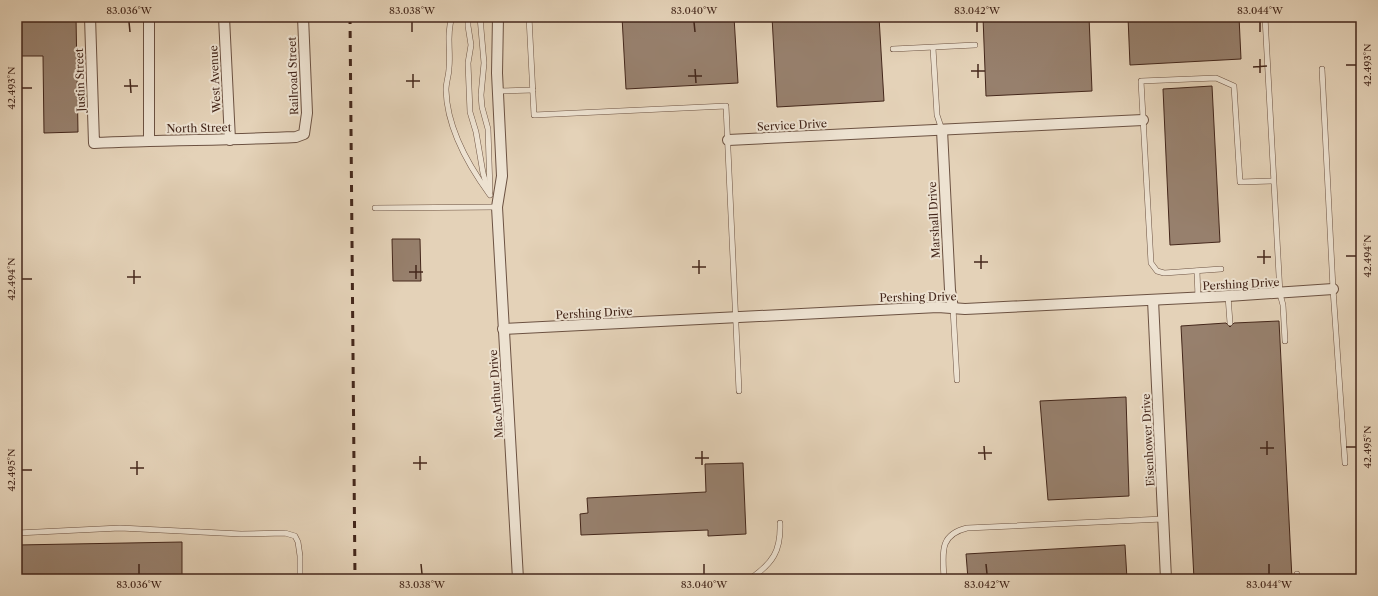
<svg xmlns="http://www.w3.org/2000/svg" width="1378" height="596" font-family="'Libre Caslon Text',serif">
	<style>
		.building { fill: #97806d; stroke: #44271b }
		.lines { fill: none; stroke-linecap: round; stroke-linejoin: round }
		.lane-casing { stroke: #6c5242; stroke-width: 6 }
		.street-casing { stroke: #6c5242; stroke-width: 12 }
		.lane { stroke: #ede2d1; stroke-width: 5 }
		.street { stroke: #ede2d1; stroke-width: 10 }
		.rail { stroke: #44271b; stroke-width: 3; stroke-dasharray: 7 7; stroke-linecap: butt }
		.ticks { fill: none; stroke: #44271b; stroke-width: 1.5 }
		.labels { text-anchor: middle; stroke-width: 4; stroke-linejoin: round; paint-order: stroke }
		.street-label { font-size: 11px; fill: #44271b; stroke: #ede2d1 }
		.neatline { fill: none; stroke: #44271b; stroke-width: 1.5 }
		.ticks-label { font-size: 10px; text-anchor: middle; fill: #44271b }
	</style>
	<rect width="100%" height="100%" fill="#e4d2b8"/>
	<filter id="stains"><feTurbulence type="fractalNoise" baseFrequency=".005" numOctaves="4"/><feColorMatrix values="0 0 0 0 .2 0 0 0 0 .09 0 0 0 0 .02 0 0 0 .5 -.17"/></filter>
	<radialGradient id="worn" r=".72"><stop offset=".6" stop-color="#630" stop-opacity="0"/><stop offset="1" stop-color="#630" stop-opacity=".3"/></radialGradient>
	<g class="building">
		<polygon points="17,17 76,17 78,132 44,133 43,56 17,56"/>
		<polygon points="622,17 734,17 738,83 626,89"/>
		<polygon points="772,17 879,17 884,101 777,107"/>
		<polygon points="983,17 1089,17 1092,91 986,96"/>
		<polygon points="1128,17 1239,17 1241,59 1130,65"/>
		<polygon points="1212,86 1220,242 1170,245 1163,89"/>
		<polygon points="392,239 420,239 421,281 393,281"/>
		<polygon points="1279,321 1292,579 1194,579 1181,326 1226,323 1230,327 1234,323"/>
		<polygon points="1126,397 1129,496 1048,500 1040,401"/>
		<polygon points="743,463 746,534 708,536 708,530 581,535 580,514 588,513 587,498 706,492 705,464"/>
		<polygon points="182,542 182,579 18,579 17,545"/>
		<polygon points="1125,545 1127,579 968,579 966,554"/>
	</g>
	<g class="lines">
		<defs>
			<g id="lane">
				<path d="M452,17C446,35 451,50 449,68C449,75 446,82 446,90C447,128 468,165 490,195"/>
				<polyline points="468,17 468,26 471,45 468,63 470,112 476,132 483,173 488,190"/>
				<polyline points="480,17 484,63 481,95 482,107 488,129 490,191"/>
				<polyline points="529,17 534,115 726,106 739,391"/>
				<polyline points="1265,17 1280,294 1283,305 1285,341"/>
				<polyline points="933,48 937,115 942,130"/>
				<polyline points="893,49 975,45"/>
				<polyline points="1322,69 1333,289 1345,463"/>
				<polyline points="498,91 533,90"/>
				<polyline points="375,208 497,207"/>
				<polyline points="1221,269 1164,273 1157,271 1151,263 1141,81 1216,78 1234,86 1240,182 1273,181"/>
				<polyline points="1197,271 1198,298"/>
				<polyline points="1228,296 1230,323"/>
				<polyline points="953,308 957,380"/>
				<polyline points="17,533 120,528 241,534 285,533 295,536 298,542 300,556 300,579"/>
				<polyline points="1297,574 1298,579"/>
				<path d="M750,579C773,563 781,551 780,523"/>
				<path d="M944,579C943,554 938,535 967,528L1163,519"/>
			</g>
			<g id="street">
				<path d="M90,17L94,143C161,140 229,140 296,137L304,134L307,113L303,17"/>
				<polyline points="224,17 230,140"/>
				<polyline points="498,17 497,73 502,176 497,207 518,579"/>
				<polyline points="942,130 950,290 953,308"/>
				<polyline points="149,140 149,17"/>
				<polyline points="728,140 1143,120"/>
				<polyline points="1153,300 1166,579"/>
				<polyline points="503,329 938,307 965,309 1228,296 1333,289"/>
			</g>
		</defs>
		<use href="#lane" class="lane-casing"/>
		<use href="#street" class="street-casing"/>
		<use href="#lane" class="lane"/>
		<use href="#street" class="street"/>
		<polyline class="rail" points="350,17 355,579"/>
	</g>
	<path class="ticks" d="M129,22L130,32M412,22V32M694,22L695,32M977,22V32M1260,22V32M1260,59V73M978,64V78M1346,65H1356M1253,67L1267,66M695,69L696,83M971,71H985M413,74V88M688,76H702M130,79L131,93M406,81H420M124,86H138M22,88H32M1264,250V264M981,255V269M1346,256H1356M1257,257H1271M699,260V274M974,262H988M416,265V279M692,267H706M134,270V284M409,272H423M127,277H141M22,279H32M1267,441V455M984,446L985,460M1346,447H1356M1260,448H1274M702,451V465M978,453H992M420,456V470M695,458H709M137,461V475M413,463H427M130,468H144M22,470H32M139,564V574M421,564L422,574M704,564V574M986,564L987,574M1269,564V574"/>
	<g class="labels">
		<g class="street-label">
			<text transform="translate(293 76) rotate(-92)" y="4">Railroad Street</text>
			<text transform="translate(215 79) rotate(-93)" y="4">West Avenue</text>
			<text transform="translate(80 80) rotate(-92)" y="4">Justin Street</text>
			<text transform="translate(792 125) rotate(-3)" y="4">Service Drive</text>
			<text transform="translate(199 128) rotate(-1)" y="4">North Street</text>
			<text transform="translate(934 220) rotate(-93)" y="4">Marshall Drive</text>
			<text transform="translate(1241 284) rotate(-3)" y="4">Pershing Drive</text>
			<text transform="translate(918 297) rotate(-1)" y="4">Pershing Drive</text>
			<text transform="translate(594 313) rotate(-3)" y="4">Pershing Drive</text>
			<text transform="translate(496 394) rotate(-94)" y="4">MacArthur Drive</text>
			<text transform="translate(1148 440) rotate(-93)" y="4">Eisenhower Drive</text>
		</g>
	</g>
	<rect width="1378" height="596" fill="none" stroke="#e4d2b8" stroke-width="44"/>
	<rect x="22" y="22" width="1334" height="552" class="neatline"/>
	<g class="ticks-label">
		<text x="129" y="14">83.036°W</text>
		<text x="412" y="14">83.038°W</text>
		<text x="694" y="14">83.040°W</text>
		<text x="977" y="14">83.042°W</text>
		<text x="1260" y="14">83.044°W</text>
		<text transform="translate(1367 65) rotate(-90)" y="4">42.493°N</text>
		<text transform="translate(11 88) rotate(-90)" y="4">42.493°N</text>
		<text transform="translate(1367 256) rotate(-90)" y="4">42.494°N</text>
		<text transform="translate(11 279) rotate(-90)" y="4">42.494°N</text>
		<text transform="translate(1367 447) rotate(-90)" y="4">42.495°N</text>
		<text transform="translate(11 470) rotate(-90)" y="4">42.495°N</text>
		<text x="139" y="588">83.036°W</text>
		<text x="422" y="588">83.038°W</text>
		<text x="704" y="588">83.040°W</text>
		<text x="987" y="588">83.042°W</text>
		<text x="1269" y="588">83.044°W</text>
	</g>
	<rect width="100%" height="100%" filter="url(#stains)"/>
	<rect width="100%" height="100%" fill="url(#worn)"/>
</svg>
